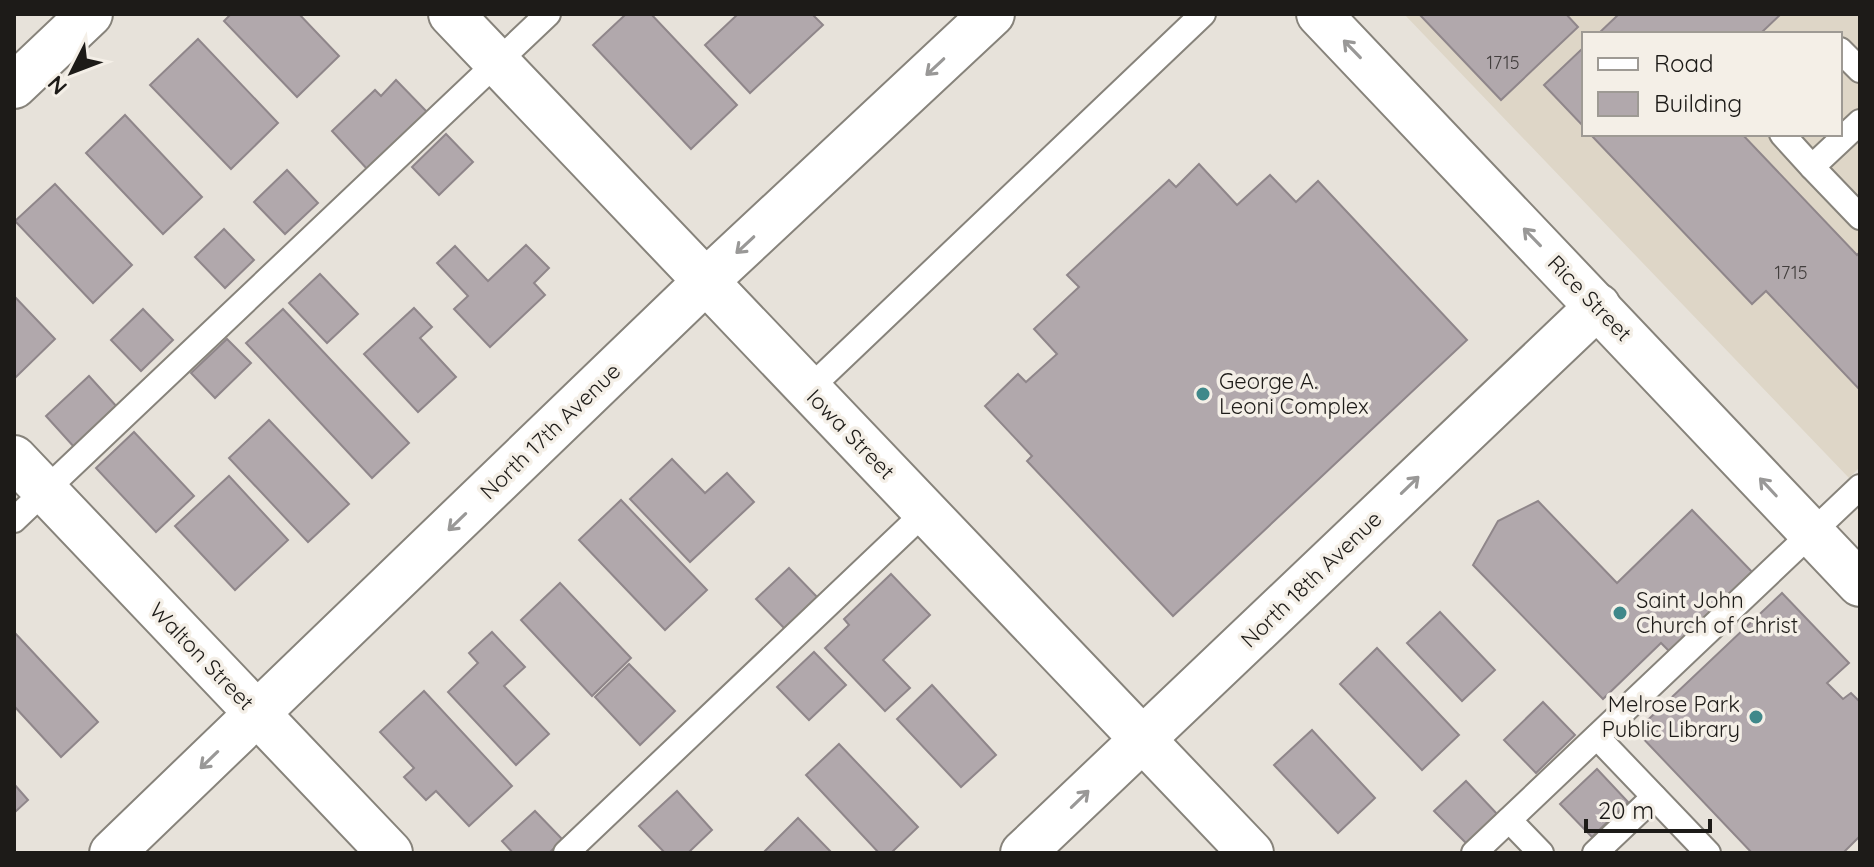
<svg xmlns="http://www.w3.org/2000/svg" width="1874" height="867" font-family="Quicksand,sans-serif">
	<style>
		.built { fill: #ded6c7; fill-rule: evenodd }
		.building { fill: #b1a8ac; stroke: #8f868a; stroke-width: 2 }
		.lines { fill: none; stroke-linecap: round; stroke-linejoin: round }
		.lane-casing { stroke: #87837b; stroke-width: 28 }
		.street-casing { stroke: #87837b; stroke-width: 48 }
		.lane { stroke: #fff; stroke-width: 24 }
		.street { stroke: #fff; stroke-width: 44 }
		.oneway { stroke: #999897 }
		.poi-dot { fill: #3f888a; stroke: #f4efe7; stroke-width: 3 }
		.labels { text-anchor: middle; stroke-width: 7; stroke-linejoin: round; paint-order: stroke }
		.number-label { font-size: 18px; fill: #423e3d }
		.street-label { font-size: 22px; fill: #1d1b18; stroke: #f4efe7 }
		.poi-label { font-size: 22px; fill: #1d1b18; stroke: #f4efe7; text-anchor: start }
	</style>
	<rect width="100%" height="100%" fill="#e7e2da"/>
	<path class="built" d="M1404,14H1860V467L1849,478ZM1584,34H1840V134H1584Z"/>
	<g class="building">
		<polygon points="231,14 299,14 339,56 297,97 224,21"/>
		<polygon points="626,14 651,14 737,105 691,149 593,45"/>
		<polygon points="738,14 812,14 823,25 750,93 705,45"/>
		<polygon points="1419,14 1566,14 1578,27 1501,100"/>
		<polygon points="1619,14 1781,14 1760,34 1598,34"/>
		<polygon points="198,39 278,123 231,169 150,85"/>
		<polygon points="1584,47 1584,127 1544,85"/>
		<polygon points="396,80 428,113 368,170 332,131 375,90 381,96"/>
		<polygon points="125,115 202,197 163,234 86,153"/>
		<polygon points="446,134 473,162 439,195 412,167"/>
		<polygon points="1590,134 1742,134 1857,255 1860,252 1860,390 1766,291 1752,304"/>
		<polygon points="1199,164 1237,205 1270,175 1296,202 1318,181 1467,340 1173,616 1027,461 1032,456 985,406 1018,374 1026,382 1057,354 1034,329 1079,287 1067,275 1169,180 1176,187"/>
		<polygon points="287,170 318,203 285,234 254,202"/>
		<polygon points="55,184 132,265 93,303 15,221"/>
		<polygon points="224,229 254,260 225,288 195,257"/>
		<polygon points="526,245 549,268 534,283 545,295 490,347 454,309 468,296 437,263 455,246 488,281"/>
		<polygon points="320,274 358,314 327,343 289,303"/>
		<polygon points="14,296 55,339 16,377 14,374"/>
		<polygon points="414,308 432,327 420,338 456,377 418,412 364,354"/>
		<polygon points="143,309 173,340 141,371 111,340"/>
		<polygon points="283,309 409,443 372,478 246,343"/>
		<polygon points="227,339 251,363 215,398 191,373"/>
		<polygon points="89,376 118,408 75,448 46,416"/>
		<polygon points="269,420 349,504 308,542 229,458"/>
		<polygon points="134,432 194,496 156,532 96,468"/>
		<polygon points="672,459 705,493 727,473 754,502 690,562 630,499"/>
		<polygon points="229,476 288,540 235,590 175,526"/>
		<polygon points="621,500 707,590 665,630 579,540"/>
		<polygon points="1538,501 1617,583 1692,510 1757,577 1675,657 1661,643 1603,699 1473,565 1498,521"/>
		<polygon points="789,568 819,599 786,630 756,599"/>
		<polygon points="891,574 930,615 883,660 910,688 885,711 825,648 849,625 844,619"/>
		<polygon points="560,583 631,658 592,696 521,620"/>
		<polygon points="1782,593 1849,663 1827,683 1843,699 1851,693 1860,702 1860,836 1843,853 1752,853 1636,731"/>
		<polygon points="1440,612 1495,670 1462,701 1407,643"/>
		<polygon points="14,632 98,722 61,757 14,706"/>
		<polygon points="492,632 525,667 504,686 549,734 516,765 448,692 478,663 469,653"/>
		<polygon points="1377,648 1459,735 1422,770 1340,684"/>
		<polygon points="814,652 846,685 809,720 777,687"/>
		<polygon points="629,664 675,711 640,745 595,697"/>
		<polygon points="932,685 996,755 961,787 897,719"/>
		<polygon points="424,691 512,786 469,826 436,791 426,800 404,777 414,768 380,732"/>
		<polygon points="1543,702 1575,735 1536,773 1504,740"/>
		<polygon points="1312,730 1375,798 1338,833 1274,765"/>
		<polygon points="839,744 918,827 891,853 879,853 806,775"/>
		<polygon points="1597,769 1628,802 1592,837 1560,804"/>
		<polygon points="1466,781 1498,815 1467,844 1434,811"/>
		<polygon points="14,784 28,800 14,813"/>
		<polygon points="677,791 712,830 688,853 665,853 639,826"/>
		<polygon points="535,811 563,840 549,853 513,853 502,841"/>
		<polygon points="798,818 832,853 764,852"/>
	</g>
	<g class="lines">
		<defs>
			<g id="lane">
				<polyline points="1840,50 1860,70"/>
				<polyline points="1860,122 1812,167 1860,217"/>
				<polyline points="1782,134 1812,167"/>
				<polyline points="809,389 1203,14"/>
				<polyline points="14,520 548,14"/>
				<polyline points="1597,737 1708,853"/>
				<polyline points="1509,820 1541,853"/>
				<polyline points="566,853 925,512"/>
				<polyline points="1474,853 1860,487"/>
				<polyline points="1595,853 1654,797"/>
			</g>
			<g id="street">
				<polyline points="451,14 1251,853"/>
				<polyline points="1319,14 1860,584"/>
				<polyline points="14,86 90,14"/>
				<polyline points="14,458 390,853"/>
				<polyline points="112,853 706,281 992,14"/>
				<polyline points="1023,853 1598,306"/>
			</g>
		</defs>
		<use href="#lane" class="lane-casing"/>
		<use href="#street" class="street-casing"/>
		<use href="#lane" class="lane"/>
		<use href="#street" class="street"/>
	</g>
	<defs><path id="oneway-shaft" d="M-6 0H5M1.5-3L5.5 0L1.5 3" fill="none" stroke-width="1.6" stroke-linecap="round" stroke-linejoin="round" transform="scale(2)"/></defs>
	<g class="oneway">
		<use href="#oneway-shaft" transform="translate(1352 49) rotate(-134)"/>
		<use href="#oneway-shaft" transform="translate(935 67) rotate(137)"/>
		<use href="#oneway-shaft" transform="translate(1532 237) rotate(-134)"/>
		<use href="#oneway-shaft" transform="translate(745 245) rotate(137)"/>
		<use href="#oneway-shaft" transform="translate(1410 485) rotate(-44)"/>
		<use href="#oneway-shaft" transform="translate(1768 487) rotate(-133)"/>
		<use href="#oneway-shaft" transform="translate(457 522) rotate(136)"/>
		<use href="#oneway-shaft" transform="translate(209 760) rotate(136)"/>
		<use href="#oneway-shaft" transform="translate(1080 799) rotate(-44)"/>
	</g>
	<g class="poi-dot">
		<circle cx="1203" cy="394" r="8"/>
		<circle cx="1620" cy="613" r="8"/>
		<circle cx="1756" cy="717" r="8"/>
	</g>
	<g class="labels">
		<g class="number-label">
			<text x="1503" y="69">1715</text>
			<text x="1791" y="279">1715</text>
		</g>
		<g class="street-label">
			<text transform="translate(1590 298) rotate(46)" y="8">Rice Street</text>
			<text transform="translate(550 431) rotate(-44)" y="8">North 17th Avenue</text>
			<text transform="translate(851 434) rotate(46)" y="8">Iowa Street</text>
			<text transform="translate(1311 579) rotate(-44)" y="8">North 18th Avenue</text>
			<text transform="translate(202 656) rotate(46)" y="8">Walton Street</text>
		</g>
		<g class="poi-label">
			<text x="1219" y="389">George A.<tspan x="1219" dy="25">Leoni Complex</tspan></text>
			<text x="1636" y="608">Saint John<tspan x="1636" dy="25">Church of Christ</tspan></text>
			<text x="1740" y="712" text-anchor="end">Melrose Park<tspan x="1740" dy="25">Public Library</tspan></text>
		</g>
	</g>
	<rect width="1874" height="867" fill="none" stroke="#1d1b18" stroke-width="32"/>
	<rect x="1582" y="32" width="260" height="104" fill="#f4efe7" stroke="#9e9a94" stroke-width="2"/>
	<rect x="1598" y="58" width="40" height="12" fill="#ffffff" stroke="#9e9a94" stroke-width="2"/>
	<text x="1654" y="72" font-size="24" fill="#1d1b18">Road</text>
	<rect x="1598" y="92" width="40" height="24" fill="#b1a8ac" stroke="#9e9a94" stroke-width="2"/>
	<text x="1654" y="112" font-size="24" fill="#1d1b18">Building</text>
	<g transform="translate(72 72) rotate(228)" stroke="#f4efe7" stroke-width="6" paint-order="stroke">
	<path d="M0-6L14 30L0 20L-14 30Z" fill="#1d1b18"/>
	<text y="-12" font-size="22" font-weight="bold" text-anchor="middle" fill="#1d1b18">N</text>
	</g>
	<path d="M1586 819v12h124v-12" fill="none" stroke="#1d1b18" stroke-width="4"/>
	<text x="1598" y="819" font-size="24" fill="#1d1b18" stroke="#f4efe7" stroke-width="6" paint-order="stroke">20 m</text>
</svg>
